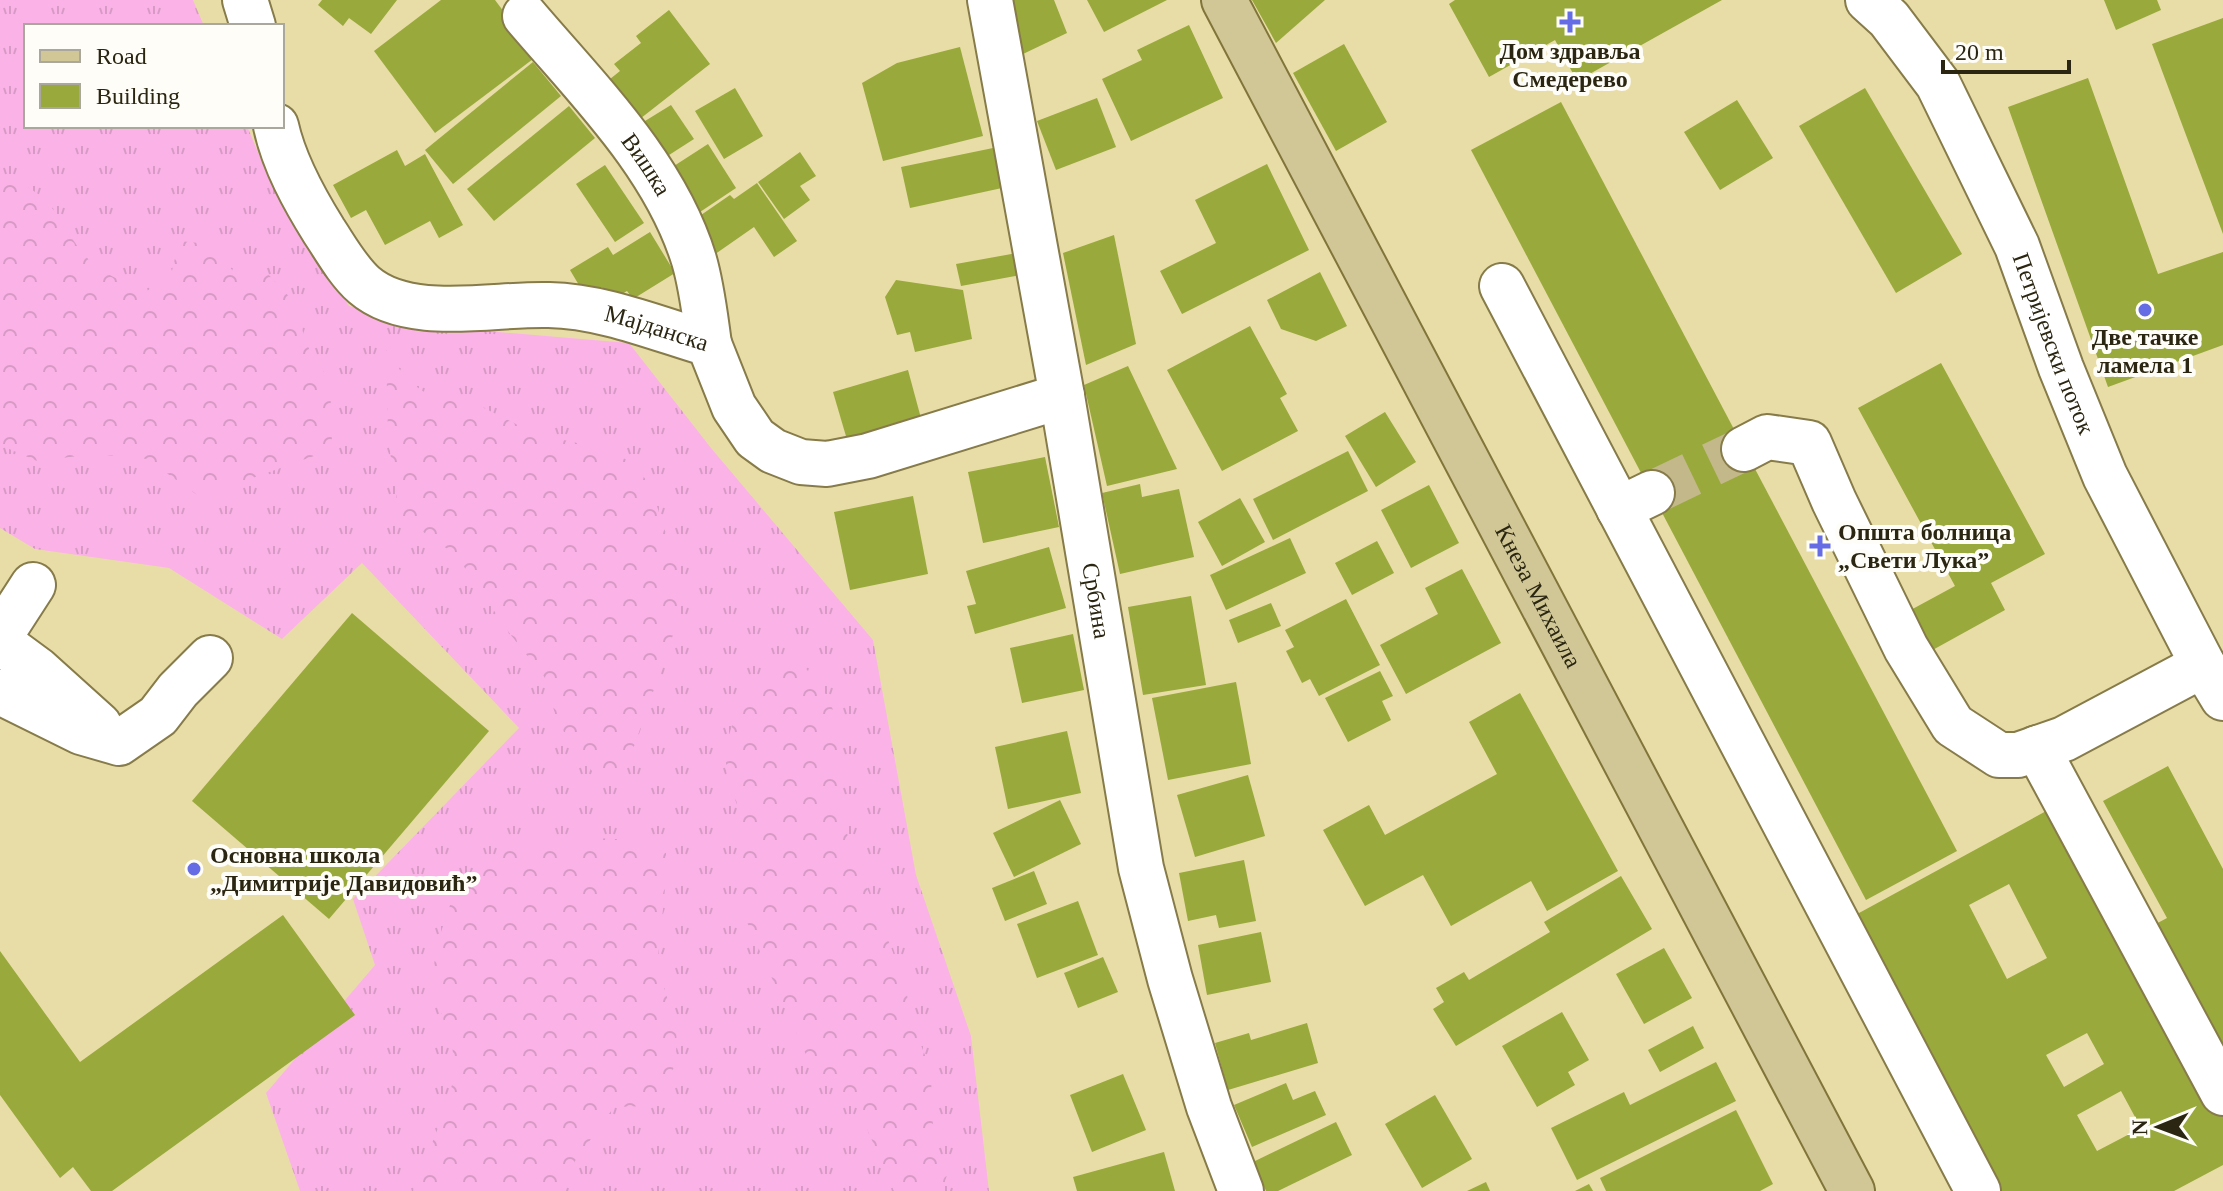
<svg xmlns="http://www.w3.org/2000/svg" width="2223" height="1191" font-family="Georgia,serif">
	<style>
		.grass { fill: url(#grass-tufts) }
		.forest { fill: url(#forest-crowns) }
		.building { fill: #99a93b; fill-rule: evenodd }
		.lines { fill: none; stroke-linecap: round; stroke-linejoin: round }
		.minor-tunnel { stroke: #c2b889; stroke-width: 44; stroke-dasharray: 44 22; stroke-linecap: butt }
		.minor-casing { stroke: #867b49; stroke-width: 48 }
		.major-casing { stroke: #82753a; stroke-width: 48 }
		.minor { stroke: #fff; stroke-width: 44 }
		.major { stroke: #d0c696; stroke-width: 44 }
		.poi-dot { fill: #656ce4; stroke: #fefdf8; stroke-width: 3 }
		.labels { text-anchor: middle; stroke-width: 8; stroke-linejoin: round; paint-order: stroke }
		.poi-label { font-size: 24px; font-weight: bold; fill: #2b2611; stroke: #fefdf8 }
		.street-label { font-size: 24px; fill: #2b2611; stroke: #fefdf8 }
	</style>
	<defs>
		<pattern id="grass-tufts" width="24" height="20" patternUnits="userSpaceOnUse" patternTransform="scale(2)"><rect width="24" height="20" fill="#fbb3e7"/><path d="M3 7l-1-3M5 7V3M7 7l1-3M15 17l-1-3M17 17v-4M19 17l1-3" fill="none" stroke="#d79ac5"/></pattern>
		<pattern id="forest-crowns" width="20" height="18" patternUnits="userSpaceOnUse" patternTransform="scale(2)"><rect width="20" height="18" fill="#fbb3e7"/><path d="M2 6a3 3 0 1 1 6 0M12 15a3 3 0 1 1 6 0" fill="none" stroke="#d79ac5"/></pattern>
	</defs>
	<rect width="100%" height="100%" fill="#e8dda7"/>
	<polygon class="grass" points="0,0 193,0 204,26 26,26 26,126 247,126 271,183 349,306 450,328 629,343 711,448 873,640 916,875 971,1036 989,1191 300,1191 266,1093 375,965 353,899 519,728 362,563 282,639 169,568 35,549 0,528"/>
	<g class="forest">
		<path d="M0,178C58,190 56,225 90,261C103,275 129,283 146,292L172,271L179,241L209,244L234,272H266L297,305L304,337L314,360L330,380L332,442L314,456L200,497L147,459L95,454L37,461L0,445Z"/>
		<polygon points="386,350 407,380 427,394 482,407 536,434 605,449 633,463 650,485 679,573 680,615 625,772 599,780 568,740 555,714 545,678 510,634 456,555 399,515 388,437"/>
		<polygon points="802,665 820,683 832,707 841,741 842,806 851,854 876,908 895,958 907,994 910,1018 931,1070 932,1117 936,1143 947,1175 942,1191 894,1191 857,1106 815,1075 738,902 742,818 727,778 725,749 732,725 750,696 772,672"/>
		<polygon points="598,838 632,840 666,853 666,879 658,958 665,992 677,1022 676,1055 670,1085 652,1106 614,1107 575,1161 563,1191 413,1191 444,1113 455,1074 452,1044 440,1010 433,972 437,944 456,887 474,869 507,846 566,845"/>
	</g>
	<g class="building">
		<polygon points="322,0 397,0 371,34 349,18 343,26 318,5"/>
		<polygon points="441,0 495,0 537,56 435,133 374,51"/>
		<polygon points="1008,0 1054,0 1067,33 1023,54"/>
		<polygon points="1087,0 1167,0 1104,32"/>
		<polygon points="1252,0 1325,0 1276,43"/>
		<polygon points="1455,0 1722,0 1577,81 1555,40 1489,77 1449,4"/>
		<polygon points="2104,0 2157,0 2161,10 2116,30"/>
		<polygon points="669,10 710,64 636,122 605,83 620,71 614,64 641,43 636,36"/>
		<polygon points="2223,18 2223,234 2152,44"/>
		<polygon points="1189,25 1223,98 1131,141 1102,79 1142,60 1137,50"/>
		<polygon points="1344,44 1387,122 1336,151 1293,73"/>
		<polygon points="960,47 983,136 883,161 862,83 897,63"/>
		<polygon points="533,62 561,96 453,184 425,150"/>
		<polygon points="2088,78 2158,274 2223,252 2223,345 2108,387 2008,107"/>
		<polygon points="735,88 763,136 724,159 695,111"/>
		<polygon points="1865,88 1962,254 1896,293 1799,126"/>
		<polygon points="1097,98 1116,147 1056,170 1037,121"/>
		<polygon points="1737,100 1773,158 1720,190 1684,132"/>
		<polygon points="1561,102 1957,851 1866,900 1471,150"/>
		<polygon points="671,105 694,139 655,164 632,129"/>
		<polygon points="569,106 595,138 494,221 467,189"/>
		<polygon points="708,144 736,188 688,220 660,175"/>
		<polygon points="993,148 1002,188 910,208 901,167"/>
		<polygon points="397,150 405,166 425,154 463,225 439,238 430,221 385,245 366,210 351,218 333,185"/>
		<polygon points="800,152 816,176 800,186 810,200 784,219 758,182"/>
		<polygon points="1267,164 1309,250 1182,314 1160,271 1216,243 1195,200"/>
		<polygon points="605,165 644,223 615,242 576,184"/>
		<polygon points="757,183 797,241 774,257 754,227 711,257 688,224 730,195 734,199"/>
		<polygon points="650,232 675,273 633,299 627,291 610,301 602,287 586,297 570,270 608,247 613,255"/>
		<polygon points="1114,235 1136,344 1086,365 1063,253"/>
		<polygon points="1017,253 1021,275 961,286 956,264"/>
		<polygon points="1320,272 1347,326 1316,341 1281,329 1267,300"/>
		<polygon points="896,280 963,290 972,339 915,352 910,332 897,335 885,297"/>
		<polygon points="1250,326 1287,394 1280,398 1298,431 1222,471 1167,370"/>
		<polygon points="1941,363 2045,554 1991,583 2005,610 1929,652 1907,612 1955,586 1858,408"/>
		<polygon points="1128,366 1177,469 1107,486 1084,385"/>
		<polygon points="908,370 922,422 848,443 833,392"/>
		<polygon points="1385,412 1416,462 1376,487 1345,436"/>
		<polygon points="1348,451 1368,491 1273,540 1253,499"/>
		<polygon points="1045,457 1059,527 983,543 968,472"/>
		<polygon points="1140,484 1142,497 1179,489 1194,557 1120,574 1102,493"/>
		<polygon points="1429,485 1459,543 1411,568 1381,510"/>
		<polygon points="913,496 928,574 850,590 834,512"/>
		<polygon points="1240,498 1265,542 1222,566 1198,522"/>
		<polygon points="1290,538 1306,573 1226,610 1210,575"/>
		<polygon points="1377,541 1394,573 1352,595 1335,563"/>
		<polygon points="1049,547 1066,608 975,634 967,606 976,604 966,571"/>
		<polygon points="1462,569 1501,643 1406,694 1380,645 1438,614 1425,588"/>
		<polygon points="1191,596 1206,685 1143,695 1128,607"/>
		<polygon points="1346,599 1380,665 1319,696 1310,679 1302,683 1286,651 1294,647 1285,630"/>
		<polygon points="1271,603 1281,626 1238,643 1229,620"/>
		<polygon points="352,613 489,731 329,919 192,801"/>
		<polygon points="1073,634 1084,690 1022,703 1010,648"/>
		<polygon points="1380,671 1393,696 1382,701 1391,720 1348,742 1325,698"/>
		<polygon points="1236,682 1251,764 1168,780 1152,698"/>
		<polygon points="1520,693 1618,871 1547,911 1531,881 1451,926 1423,875 1365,906 1323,830 1369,805 1385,835 1497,774 1469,722"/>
		<polygon points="1067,731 1081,793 1008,809 995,747"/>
		<polygon points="2168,766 2223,869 2223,1058 2152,926 2167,918 2103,801"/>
		<polygon points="1248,775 1265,836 1195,857 1177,795"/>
		<polygon points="1060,800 1081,844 1014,877 993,833"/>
		<path d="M2059,804L2223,1108V1165L2174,1191H1995L1848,919ZM2009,884L2047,958L2007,979L1969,905ZM2087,1033L2104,1064L2064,1087L2046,1055ZM2121,1091L2141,1128L2097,1151L2077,1115Z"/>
		<polygon points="1244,860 1256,921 1219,928 1216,915 1188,921 1179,873"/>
		<polygon points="1034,871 1047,904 1005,921 992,888"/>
		<polygon points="1621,876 1652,929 1456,1046 1433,1009 1444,1002 1436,988 1464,972 1469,980 1550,932 1544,922"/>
		<polygon points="1078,901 1098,955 1037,978 1017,924"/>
		<polygon points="283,915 355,1015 112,1191 91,1191 73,1167 60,1178 0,1095 0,951 80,1062"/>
		<polygon points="1261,932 1271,982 1207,995 1198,945"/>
		<polygon points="1664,948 1692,998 1644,1024 1616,974"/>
		<polygon points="1103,957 1118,992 1078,1008 1064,973"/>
		<polygon points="1562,1012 1589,1060 1568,1072 1575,1085 1537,1107 1502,1046"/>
		<polygon points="1307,1023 1318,1063 1228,1090 1215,1043 1249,1033 1251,1040"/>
		<polygon points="1693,1026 1704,1048 1660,1072 1648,1050"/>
		<polygon points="1716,1062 1736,1101 1577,1180 1551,1128 1624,1092 1630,1105"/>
		<polygon points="1123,1074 1146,1130 1092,1152 1070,1095"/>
		<polygon points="1286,1083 1293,1100 1315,1091 1326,1115 1252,1147 1234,1105"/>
		<polygon points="1435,1095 1472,1159 1422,1188 1385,1124"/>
		<polygon points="1736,1110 1773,1184 1760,1191 1606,1191 1600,1178"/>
		<polygon points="1336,1122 1352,1155 1278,1191 1266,1191 1253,1162"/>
		<polygon points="1164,1152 1175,1191 1077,1191 1073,1177"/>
		<polygon points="1486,1182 1490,1191 1467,1191"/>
		<polygon points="1589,1184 1593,1191 1575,1191"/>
	</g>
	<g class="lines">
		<polyline class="minor-tunnel" points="1652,493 1744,449"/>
		<defs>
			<g id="minor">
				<polyline points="245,0 253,26"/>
				<path id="s1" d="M990,0L1062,396L1141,868L1170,979L1209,1107L1241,1191"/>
				<path id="s2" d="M1868,0L1889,19L1938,84L2017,246L2061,368L2105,476L2203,665L2223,698"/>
				<path id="s3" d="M525,16C587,89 665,165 694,260C702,287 705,316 709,344"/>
				<path id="s4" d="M276,126C284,163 304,199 324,231C336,249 348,271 364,285C409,324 495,303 549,305C603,306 658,329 709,344L734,407L755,438L773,451L801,462L827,464L868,456L1062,396"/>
				<polyline points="1502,286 1978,1191"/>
				<polyline points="1744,449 1767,437 1809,443 1834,501 1906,648 1953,725 1999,755 2018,755 2064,739 2203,665"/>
				<polyline points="1619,509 1652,493"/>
				<polyline points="0,636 33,585"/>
				<polyline points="0,642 38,670 99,725"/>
				<polyline points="0,692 81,732 119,743 158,716 178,690 210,658"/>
				<polyline points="2037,748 2223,1093"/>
			</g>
			<g id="major">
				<path id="s5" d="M1224,0L1852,1191"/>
			</g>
		</defs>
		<use href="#minor" class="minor-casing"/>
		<use href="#major" class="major-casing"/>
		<use href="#minor" class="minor"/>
		<use href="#major" class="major"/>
	</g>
	<g class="poi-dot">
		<path d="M1566 10h8v8h8v8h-8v8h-8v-8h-8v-8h8z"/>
		<circle cx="2145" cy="310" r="8"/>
		<path d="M1816 534h8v8h8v8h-8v8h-8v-8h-8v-8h8z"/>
		<circle cx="194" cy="869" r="8"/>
	</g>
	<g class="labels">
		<g class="poi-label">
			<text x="1570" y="59">Дом здравља<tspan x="1570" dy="28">Смедерево</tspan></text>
			<text x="2145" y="345">Две тачке<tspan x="2145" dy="28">ламела 1</tspan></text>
			<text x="1838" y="540" text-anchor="start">Општа болница<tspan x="1838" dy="28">„Свети Лука”</tspan></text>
			<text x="210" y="863" text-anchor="start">Основна школа<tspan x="210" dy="28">„Димитрије Давидовић”</tspan></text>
		</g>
		<g class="street-label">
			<text dy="8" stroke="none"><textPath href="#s3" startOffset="192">Вишка</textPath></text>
			<text dy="8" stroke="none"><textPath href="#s4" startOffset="484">Мајданска</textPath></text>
			<text dy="8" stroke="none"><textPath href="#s2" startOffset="394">Петријевски поток</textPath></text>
			<text dy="8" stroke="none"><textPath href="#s5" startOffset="674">Кнеза Михаила</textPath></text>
			<text dy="8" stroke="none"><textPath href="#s1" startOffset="610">Србина</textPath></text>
		</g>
	</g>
	<rect x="24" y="24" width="260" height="104" fill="#fefdf8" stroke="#aaa79c" stroke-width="2"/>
	<rect x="40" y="50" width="40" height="12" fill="#d0c696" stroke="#aaa79c" stroke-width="2"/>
	<text x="96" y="64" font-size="24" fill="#2b2611">Road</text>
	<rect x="40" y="84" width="40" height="24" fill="#99a93b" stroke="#aaa79c" stroke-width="2"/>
	<text x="96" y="104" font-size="24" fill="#2b2611">Building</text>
	<g transform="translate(2159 1127) rotate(269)" stroke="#fefdf8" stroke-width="6" paint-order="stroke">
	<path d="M0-6L14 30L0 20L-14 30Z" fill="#2b2611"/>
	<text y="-12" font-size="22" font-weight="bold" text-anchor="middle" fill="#2b2611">N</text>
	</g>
	<path d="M1943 60v12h126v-12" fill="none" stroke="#2b2611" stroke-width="4"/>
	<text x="1955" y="60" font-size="24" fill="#2b2611" stroke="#fefdf8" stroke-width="6" paint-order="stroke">20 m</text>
</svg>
